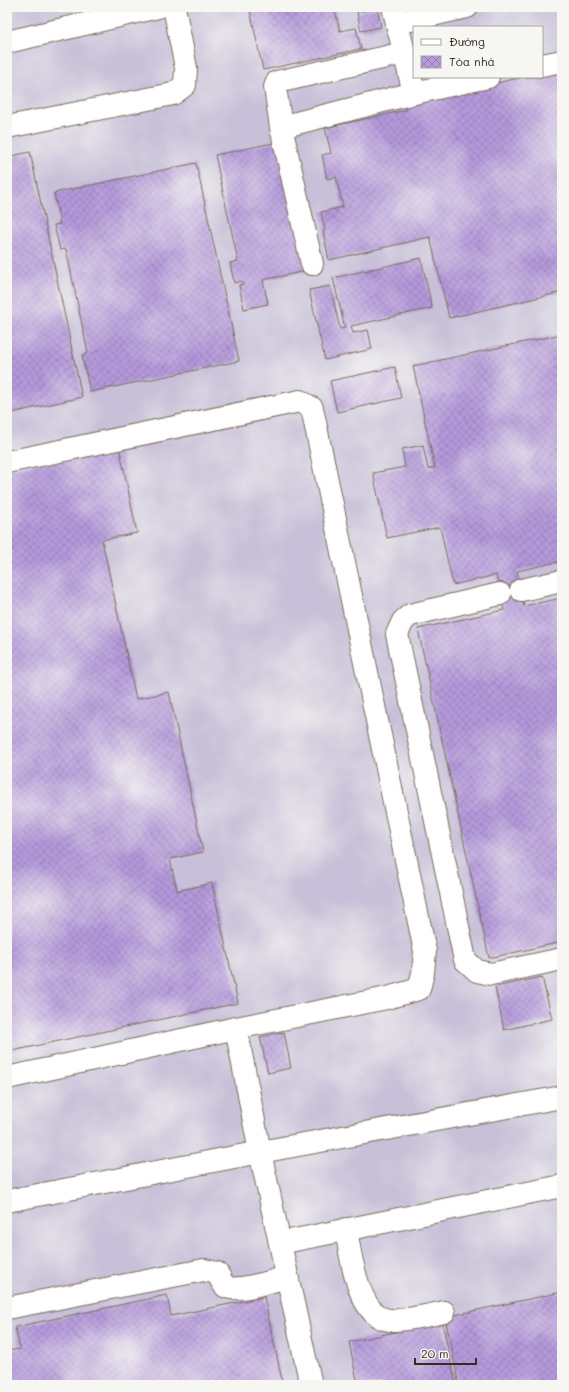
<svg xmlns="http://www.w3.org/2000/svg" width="569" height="1392" font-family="Mali,sans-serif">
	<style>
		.industrial { fill: #c7c0d8; fill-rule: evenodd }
		.building { fill: url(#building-cross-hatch) }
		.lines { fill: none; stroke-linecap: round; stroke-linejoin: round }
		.minor-casing { stroke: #7a6b5b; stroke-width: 24 }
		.minor { stroke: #fff; stroke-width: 22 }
	</style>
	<defs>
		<pattern id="building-cross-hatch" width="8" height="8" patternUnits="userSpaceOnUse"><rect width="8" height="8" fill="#b59adc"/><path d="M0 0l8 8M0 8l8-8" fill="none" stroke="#947eb2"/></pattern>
	</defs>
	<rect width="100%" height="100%" fill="#f6f6f2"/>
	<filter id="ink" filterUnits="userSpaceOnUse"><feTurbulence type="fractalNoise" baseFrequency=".025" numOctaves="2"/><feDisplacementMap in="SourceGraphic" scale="8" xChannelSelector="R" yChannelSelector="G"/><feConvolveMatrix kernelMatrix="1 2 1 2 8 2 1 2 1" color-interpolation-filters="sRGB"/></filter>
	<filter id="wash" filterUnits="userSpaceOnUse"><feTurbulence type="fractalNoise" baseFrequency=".012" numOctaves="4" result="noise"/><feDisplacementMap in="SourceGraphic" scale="16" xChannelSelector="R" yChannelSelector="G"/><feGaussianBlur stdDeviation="0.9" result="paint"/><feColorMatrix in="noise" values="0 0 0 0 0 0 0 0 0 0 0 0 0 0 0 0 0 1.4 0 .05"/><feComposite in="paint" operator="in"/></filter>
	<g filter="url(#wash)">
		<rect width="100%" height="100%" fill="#eee5cb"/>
		<path class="industrial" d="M7,7H562V1385H7ZM414,27H542V77H414Z"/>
		<g id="blocks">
			<g class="building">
				<polygon points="266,7 334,7 340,31 356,28 361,49 263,70 250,10"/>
				<polygon points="377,8 381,27 361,31 357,12"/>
				<polygon points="562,68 562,292 449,318 430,237 329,260 323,231 325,230 321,212 343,207 336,177 327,179 322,155 331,153 325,128 406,110 405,104 523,77 542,77 542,73"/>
				<polygon points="278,142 306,271 263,280 268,304 244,309 239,285 243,284 242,281 234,283 230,263 238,261 215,155"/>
				<polygon points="30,152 82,397 7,414 7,157"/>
				<polygon points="196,163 239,361 90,392 82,355 88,353 66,249 60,250 54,225 60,224 54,193"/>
				<polygon points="421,258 432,308 351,326 353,333 368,330 372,349 325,360 309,290 330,286 340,329 345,328 333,278"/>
				<polygon points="562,334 562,561 517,571 524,606 562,598 562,942 489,958 418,629 504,610 496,575 453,585 440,527 387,538 373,473 405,467 402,449 423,445 428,469 435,468 413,366"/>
				<polygon points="395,367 401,398 337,412 330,381"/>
				<polygon points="119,446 137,533 102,540 136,699 169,692 203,852 170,859 177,891 212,883 238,1003 7,1052 7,470"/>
				<polygon points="542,977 552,1019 504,1030 495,987"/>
				<polygon points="284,1032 291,1068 268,1073 260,1037"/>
				<polygon points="562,1292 562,1385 459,1385 445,1317"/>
				<polygon points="167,1295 171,1316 264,1297 283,1385 7,1385 7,1351 20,1349 15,1327"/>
				<polygon points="442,1322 456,1385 358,1385 349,1342"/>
			</g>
		</g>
	</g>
	<g filter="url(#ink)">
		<use href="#blocks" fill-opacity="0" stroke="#7a6b5b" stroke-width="1"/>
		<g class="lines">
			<defs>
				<g id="minor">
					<polyline points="393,7 414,93"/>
					<polyline points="397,23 467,7"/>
					<polyline points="7,42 158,7"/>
					<polyline points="542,65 562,61"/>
					<polyline points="7,127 173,94 185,85 186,68 174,7"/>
					<polyline points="281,127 414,93 488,77"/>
					<polyline points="312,264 281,127 275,87 277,82 404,53"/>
					<polyline points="7,462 300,401 312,408 425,951 423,973 419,989 387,998 236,1028 7,1078"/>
					<polyline points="521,590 562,581"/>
					<polyline points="500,594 410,615 403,621 397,634 465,960 477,971 491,974 562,959"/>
					<polyline points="236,1028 260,1152 311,1385"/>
					<polyline points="7,1201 260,1152 562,1097"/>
					<path d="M346,1229C350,1253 358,1319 390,1320C404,1321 429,1315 444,1312"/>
					<polyline points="280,1243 562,1186"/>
					<path d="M7,1308L204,1270L217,1273C220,1277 222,1283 225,1286C233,1294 276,1280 287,1277"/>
				</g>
			</defs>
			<use href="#minor" class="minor-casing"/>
			<use href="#minor" class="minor"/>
		</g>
	</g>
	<rect width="569" height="1392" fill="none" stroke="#f6f6f2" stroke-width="24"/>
	<rect x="413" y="26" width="130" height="52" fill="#f6f6f2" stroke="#aba49d"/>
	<rect x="421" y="39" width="20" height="6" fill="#ffffff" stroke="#aba49d"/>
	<text x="449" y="46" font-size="12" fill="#3b2a1e">Đường</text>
	<rect x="421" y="56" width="20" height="12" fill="url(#building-cross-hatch)" stroke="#aba49d"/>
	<text x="449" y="66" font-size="12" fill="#3b2a1e">Tòa nhà</text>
	<path d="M415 1358v6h61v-6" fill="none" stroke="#3b2a1e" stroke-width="2"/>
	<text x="421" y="1358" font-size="12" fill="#3b2a1e" stroke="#f6f6f2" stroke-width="3" paint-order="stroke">20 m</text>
</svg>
